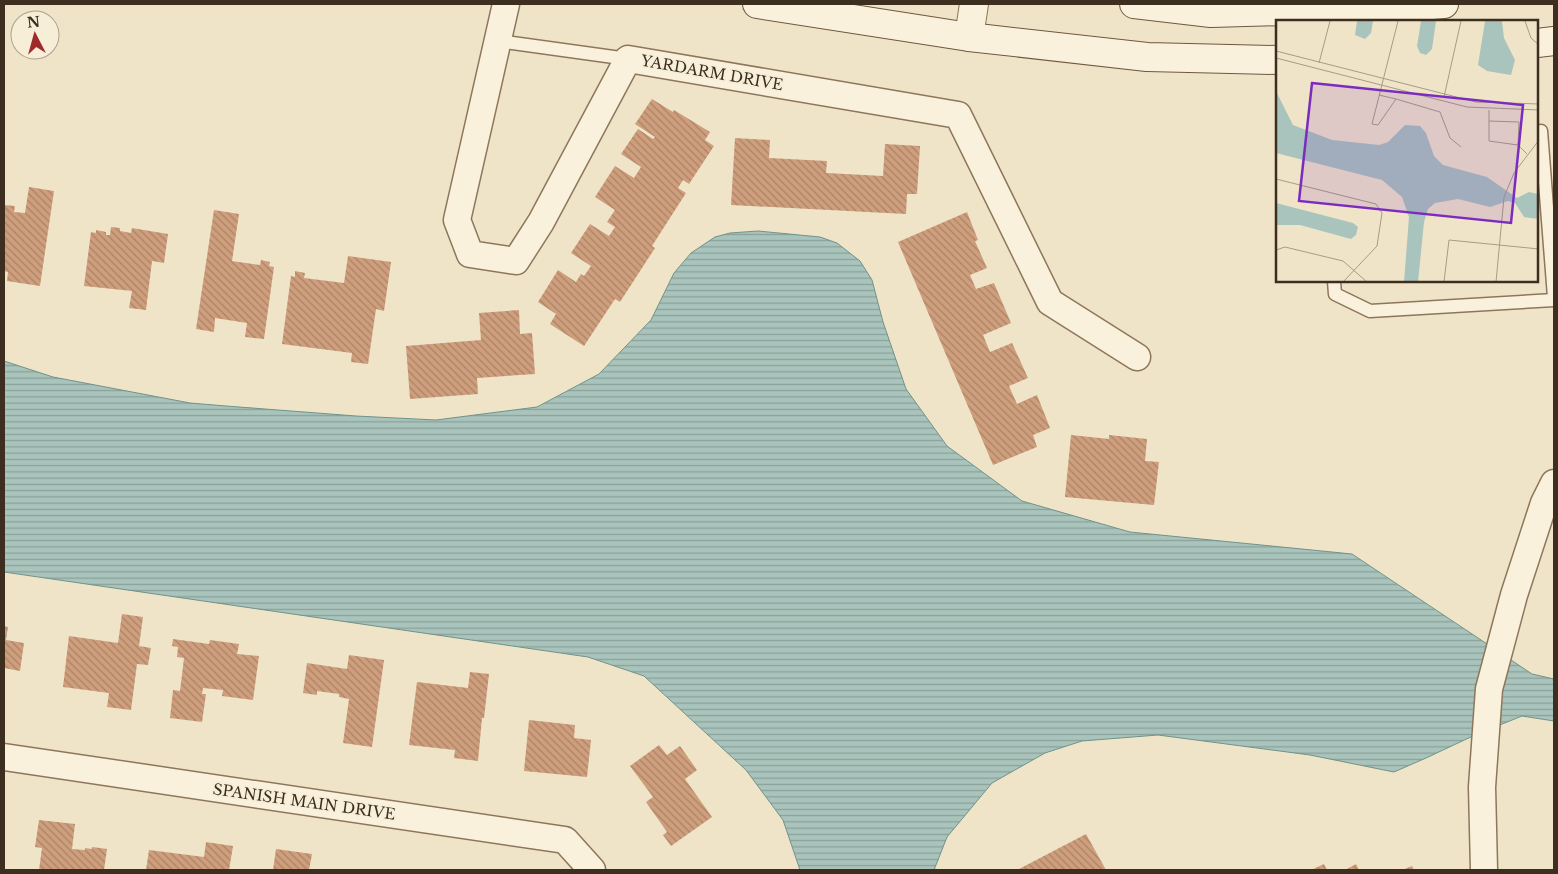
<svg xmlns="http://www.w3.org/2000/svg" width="1558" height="874" font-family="'Libre Baskerville',serif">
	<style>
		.water { fill: url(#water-rules); stroke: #6f938a }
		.building { fill: url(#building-back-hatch) }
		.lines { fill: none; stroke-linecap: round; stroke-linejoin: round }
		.service-casing { stroke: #8d765c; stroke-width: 15 }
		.minor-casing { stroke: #8d765c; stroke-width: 29 }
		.tertiary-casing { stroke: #8d765c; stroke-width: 30 }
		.secondary-casing { stroke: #6f573f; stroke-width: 30 }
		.service { stroke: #faf1dc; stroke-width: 12 }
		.minor { stroke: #faf1dc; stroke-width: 26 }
		.tertiary { stroke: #faf1dc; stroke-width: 28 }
		.secondary { stroke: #faf1dc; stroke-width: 28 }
		.labels { text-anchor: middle; stroke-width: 4; stroke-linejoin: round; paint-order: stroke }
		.street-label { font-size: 15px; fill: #3d2e20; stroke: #f7eed8 }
		.inset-road { fill: none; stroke: #a89b85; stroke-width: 1 }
		.view { fill: #7b2cbf; fill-opacity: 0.15; stroke: #7b2cbf; stroke-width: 2.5 }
		.inset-edge { fill: none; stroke: #3d2e20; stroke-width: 2.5 }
	</style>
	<defs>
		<pattern id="water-rules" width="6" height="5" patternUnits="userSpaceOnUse" patternTransform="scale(1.25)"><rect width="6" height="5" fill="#a9c4bc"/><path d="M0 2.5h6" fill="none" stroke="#8ba098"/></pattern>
		<pattern id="building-back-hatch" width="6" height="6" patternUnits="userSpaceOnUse" patternTransform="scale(1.25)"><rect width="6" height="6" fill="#cf9f7d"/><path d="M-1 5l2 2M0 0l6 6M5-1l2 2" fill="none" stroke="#a98266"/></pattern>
	</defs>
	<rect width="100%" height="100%" fill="#f0e4c8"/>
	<polygon class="water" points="758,231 820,237 837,243 860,261 872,280 883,322 906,389 947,446 1022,501 1130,532 1352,554 1532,674 1554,679 1554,721 1522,716 1475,735 1426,758 1394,772 1310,755 1158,735 1082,741 1045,753 992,783 947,837 934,870 800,870 783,820 746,770 644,676 588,657 4,572 4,361 53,377 190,403 226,406 356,416 436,420 537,407 599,374 651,320 674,273 691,253 715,237 730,233"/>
	<g class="building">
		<polygon points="652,99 673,112 674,110 710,132 705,140 714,146 689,184 683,180 678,188 686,193 652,246 655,248 620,302 615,299 584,346 550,324 556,314 538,302 558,270 576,282 581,274 584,276 591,266 571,253 590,224 609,236 615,227 607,222 615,210 595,197 615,166 634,178 641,167 621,154 638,129 653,139 655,137 635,124"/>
		<polygon points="735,138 770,140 769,158 827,161 826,173 883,176 885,144 920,146 917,194 907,194 906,214 731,205"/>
		<polygon points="29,187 54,191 40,286 7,281 8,272 4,271 4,205 15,206 14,212 25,213"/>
		<polygon points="214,210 239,214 232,261 260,265 261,260 270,262 269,266 274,267 264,339 245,337 247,323 215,318 214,332 196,329"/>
		<polygon points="967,212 978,240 975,241 987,268 970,275 976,289 994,283 1011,323 983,335 990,352 1012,343 1028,378 1009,386 1017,404 1037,395 1050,428 1033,435 1037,447 993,465 898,242"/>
		<polygon points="111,227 120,228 120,231 131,233 132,228 168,234 164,263 152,261 146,310 129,308 132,291 84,286 91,232 96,233 96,230 106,232 106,235 110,235"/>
		<polygon points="348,256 391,262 384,311 376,309 368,364 351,362 352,353 282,344 291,276 295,277 295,271 305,273 304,278 344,283"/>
		<polygon points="519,310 520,334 532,333 535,374 477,378 478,394 410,399 406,346 481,340 479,313"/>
		<polygon points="1071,435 1109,439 1109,435 1147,439 1145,461 1159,462 1154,505 1065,497"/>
		<polygon points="122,614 143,617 139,646 151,648 148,665 137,664 131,710 107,707 109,693 63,687 69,636 118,643"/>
		<polygon points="4,626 8,627 6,640 24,643 20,671 4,668"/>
		<polygon points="173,639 209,644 210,640 239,644 237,654 259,656 253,700 222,696 223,690 203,688 202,694 206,694 202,722 170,718 173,690 180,691 184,658 177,657 178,647 172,646"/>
		<polygon points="349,655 384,660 372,747 343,743 349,699 339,697 339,694 317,691 317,695 303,693 307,663 347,669"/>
		<polygon points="470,672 489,674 484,718 482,718 478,761 454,758 455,750 409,745 417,682 468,688"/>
		<polygon points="529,720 575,725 574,738 591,740 587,777 524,771"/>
		<polygon points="659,745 667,755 680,746 697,770 685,779 712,817 671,846 663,835 667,832 646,802 653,797 630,766"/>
		<polygon points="39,820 75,824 72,849 85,850 85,848 92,849 92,847 107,849 104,870 39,870 42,848 35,847"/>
		<polygon points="1086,834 1106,870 1020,870 1019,869"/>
		<polygon points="206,842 233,846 229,870 146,870 149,850 204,857"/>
		<polygon points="276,849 312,854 309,870 273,870"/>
		<polygon points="1324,864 1327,870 1311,870"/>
		<polygon points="1356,864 1359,870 1345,870"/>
		<polygon points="1412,866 1414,870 1402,870"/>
	</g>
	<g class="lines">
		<defs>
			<g id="service">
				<polyline points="498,41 628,59"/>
				<polyline points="1537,132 1541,131 1554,297"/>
				<polyline points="1334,281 1335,294 1370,311 1554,300"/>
			</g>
			<g id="minor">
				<polyline points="506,4 457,220 470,254 516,261 541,222 628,59 958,115 1050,302 1137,357"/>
				<polyline points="4,757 565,840 592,870"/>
				<polyline points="1484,870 1482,787 1489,689 1514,595 1544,503 1554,483"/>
			</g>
			<polyline id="tertiary" points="969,37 974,4"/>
			<g id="secondary">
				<polyline points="757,4 969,37 1147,57 1277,60"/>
				<polyline points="1134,4 1211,13 1396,8 1444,4"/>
				<polyline points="1537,43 1554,41"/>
			</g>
		</defs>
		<use href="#service" class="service-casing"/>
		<use href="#minor" class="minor-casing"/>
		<use href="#tertiary" class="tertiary-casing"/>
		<use href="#secondary" class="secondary-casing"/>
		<use href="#service" class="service"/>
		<use href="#minor" class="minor"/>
		<use href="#tertiary" class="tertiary"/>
		<use href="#secondary" class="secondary"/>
	</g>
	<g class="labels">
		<g class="street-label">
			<text transform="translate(712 73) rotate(10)" y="5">YARDARM DRIVE</text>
			<text transform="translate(304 802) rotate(8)" y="5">SPANISH MAIN DRIVE</text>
		</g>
	</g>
	<g transform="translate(1276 20)">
		<rect width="262" height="262" fill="#f0e4c8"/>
		<path d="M81,1H97L95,13L89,19L79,15ZM145,1H160L156,29L150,35L144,33L141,26ZM209,1H226L228,18L239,40L235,55L211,51L202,45ZM0,71L17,105L56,120L103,125L112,122L129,105L144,106L150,113L158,136L167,145L211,157L241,178L253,172L262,174V199L248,197L239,183L232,181L214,187L182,179L159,183L152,189L148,202L142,262H128L133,197L126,177L106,160L0,133ZM0,183L77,203L82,207L80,215L75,219L24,205H0Z" fill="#a9c4bc"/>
		<path class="inset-road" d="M122,1L96,104L102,105L120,79L164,92L174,118L185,127M249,1L255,18L263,25M0,31L200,82L263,84M0,38L191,87L263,90M43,43L54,1M103,75L120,79M168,77L185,1M213,90V121L242,125L251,134M213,101L243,102L242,125M0,159L100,184L106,193L101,226L67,262M0,230L9,227L67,241L91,262M168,262L173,220L263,229M220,262L228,177L238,153L263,120"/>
		<path class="view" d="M36,63L247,85L235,203L23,181Z"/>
		<rect width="262" height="262" class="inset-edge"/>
	</g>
	<rect width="1558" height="874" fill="none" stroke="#3d2e20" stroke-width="10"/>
	<g transform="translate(35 35) rotate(354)"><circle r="24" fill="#f7eed8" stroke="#ada18e"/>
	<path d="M0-4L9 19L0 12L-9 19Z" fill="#9e2a2b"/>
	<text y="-8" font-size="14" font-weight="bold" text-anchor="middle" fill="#3d2e20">N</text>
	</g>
</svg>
